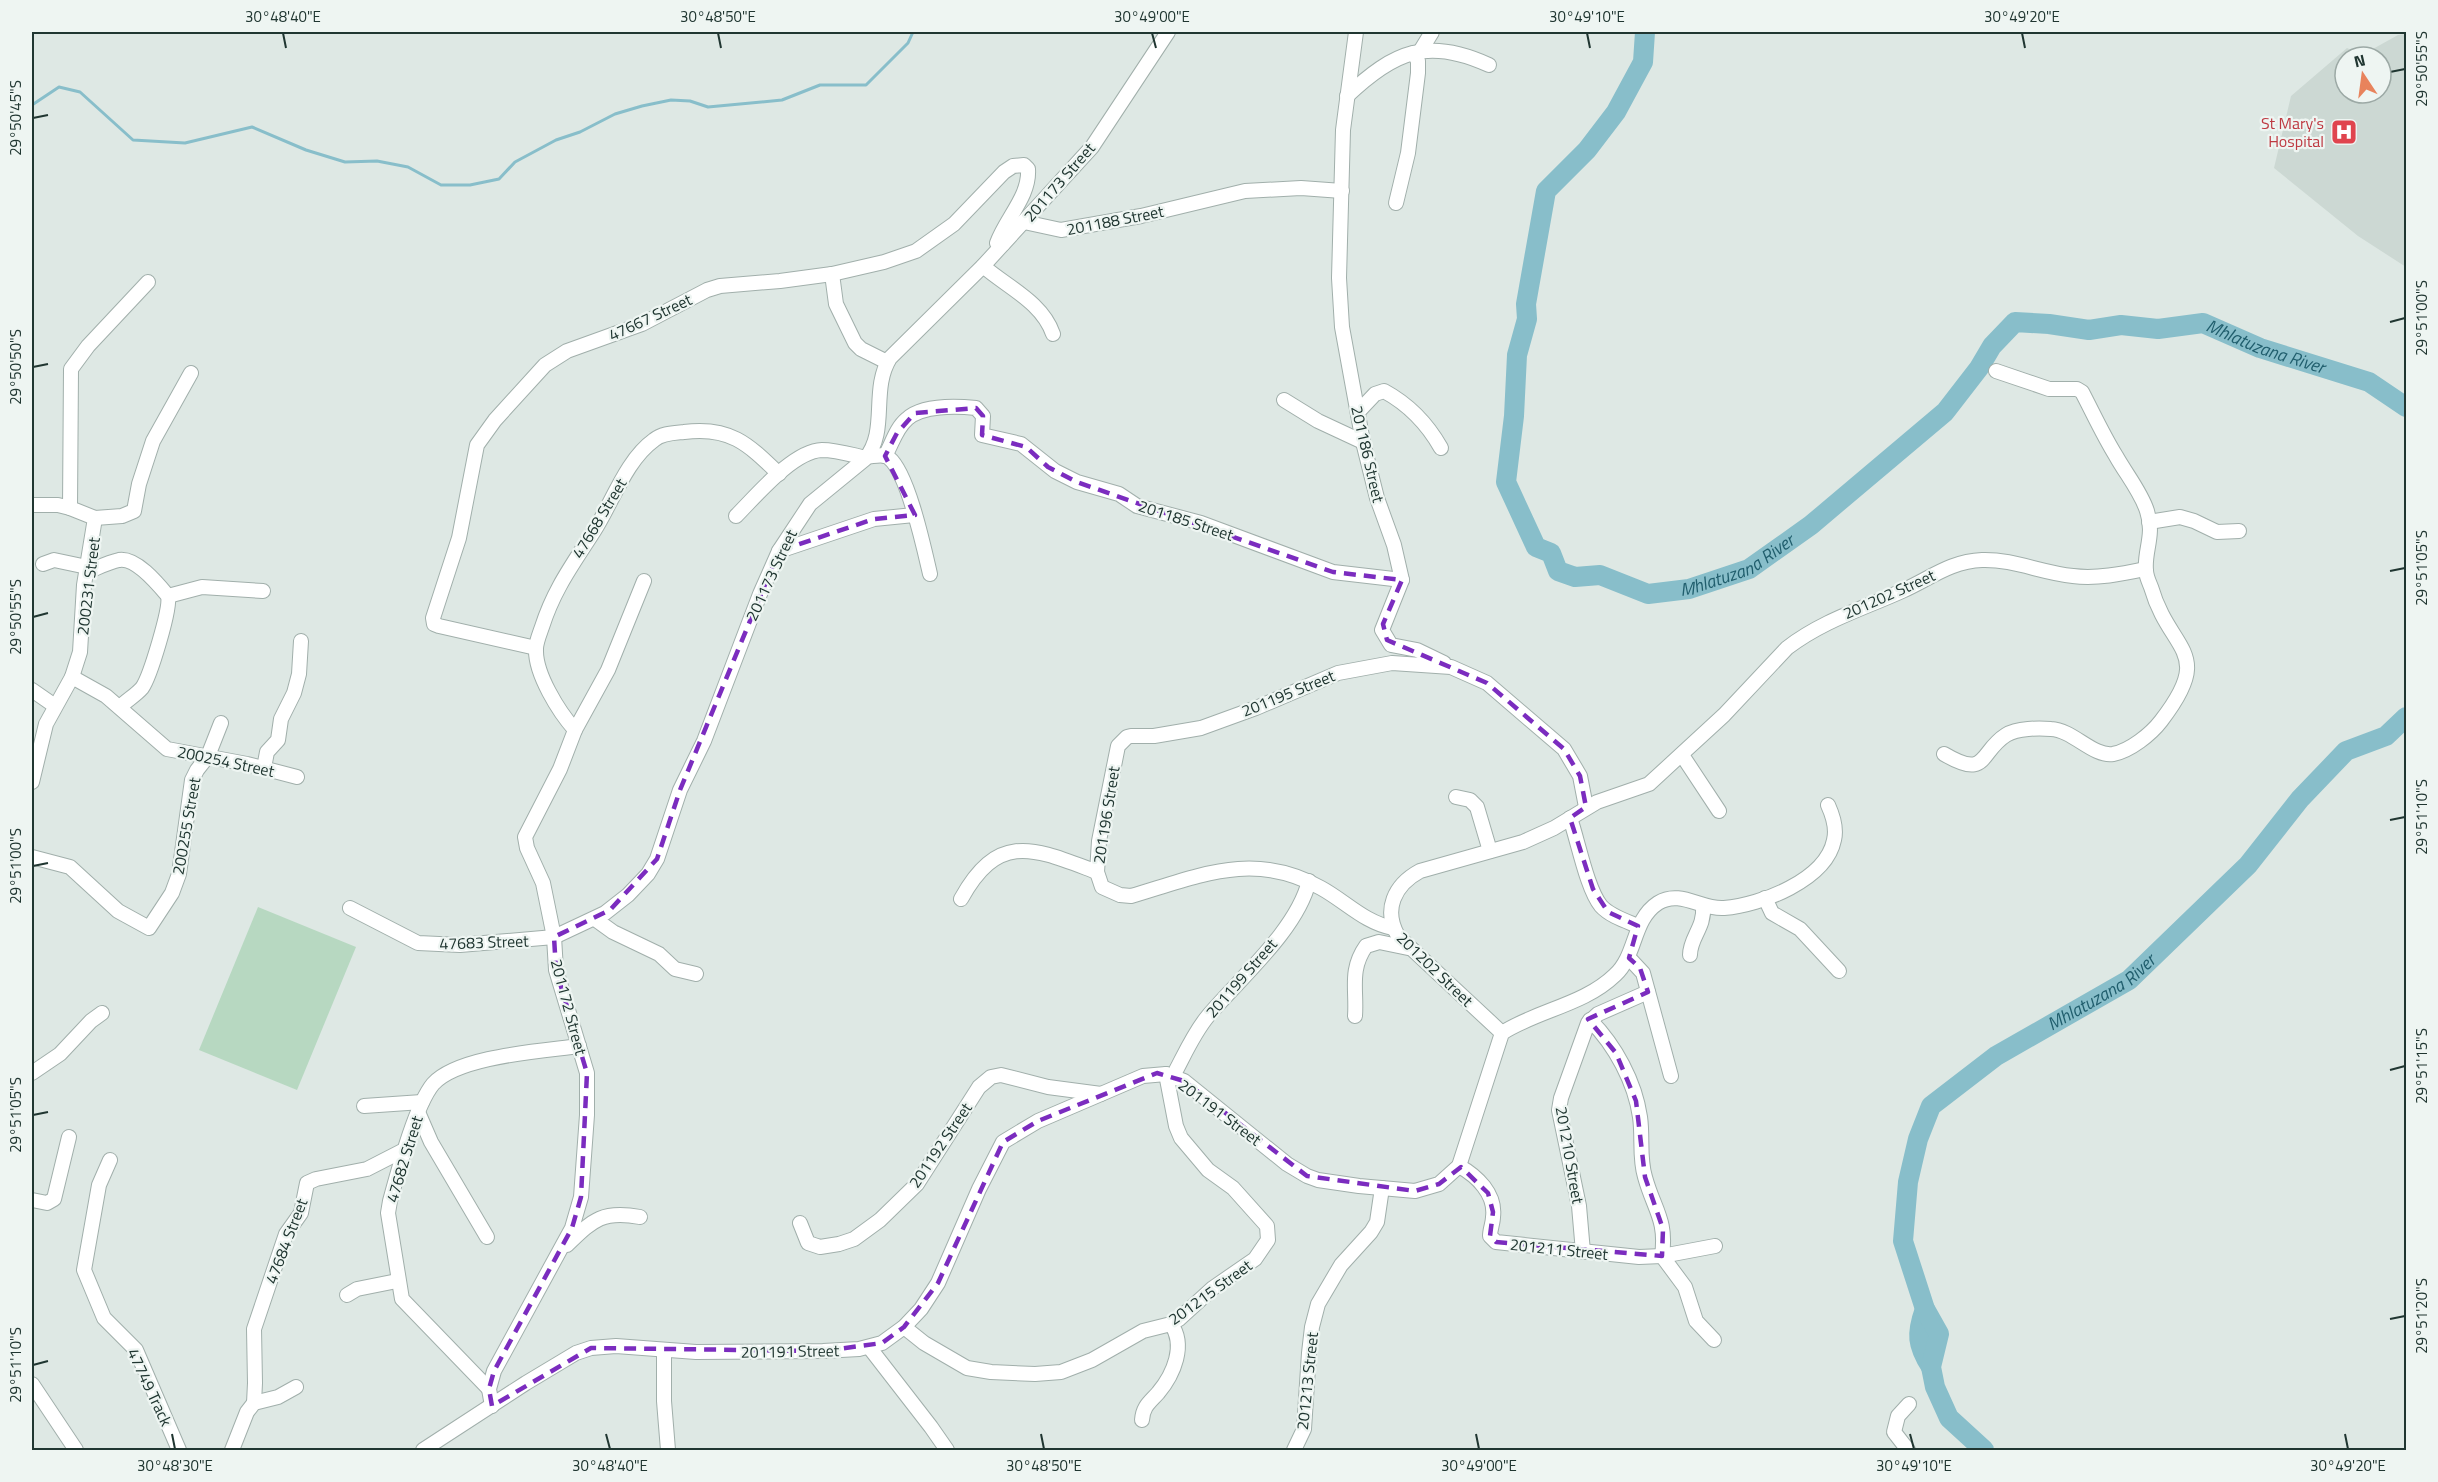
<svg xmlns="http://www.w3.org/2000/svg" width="2438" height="1482" font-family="'Titillium Web',sans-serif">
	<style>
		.built { fill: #ccd8d3; fill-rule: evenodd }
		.pitch { fill: #b7d8c1 }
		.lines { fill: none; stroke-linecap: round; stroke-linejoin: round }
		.stream { stroke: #88beca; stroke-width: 3 }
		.river { stroke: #88beca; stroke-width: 20 }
		.minor-casing { stroke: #a1afab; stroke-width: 16 }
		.minor { stroke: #fff; stroke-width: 14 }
		.marked { fill: none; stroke: #7b2cbf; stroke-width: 4.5; stroke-dasharray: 12 8; stroke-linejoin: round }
		.ticks { fill: none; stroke: #203631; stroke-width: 2 }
		.labels { text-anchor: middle; stroke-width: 4.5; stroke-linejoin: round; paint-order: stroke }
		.health-label { font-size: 16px; fill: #be3a42; stroke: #eef5f2; text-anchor: end }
		.street-label { font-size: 16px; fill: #203631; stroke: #eef5f2 }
		.water-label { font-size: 18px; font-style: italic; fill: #205e6d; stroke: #eef5f2 }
		.neatline { fill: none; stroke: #203631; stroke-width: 2 }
		.ticks-label { font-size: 15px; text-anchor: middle; fill: #203631 }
	</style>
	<rect width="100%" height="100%" fill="#dee8e4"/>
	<path class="built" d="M2406,34V267L2358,236L2274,168L2291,96L2347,48L2362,55L2398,35ZM2345,57H2381V93H2345Z"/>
	<polygon class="pitch" points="258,907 356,947 297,1090 199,1050"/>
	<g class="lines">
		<polyline class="stream" points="32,105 59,87 80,92 133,140 185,143 252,127 306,150 345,162 377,161 408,167 441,185 470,185 499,179 515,162 556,140 580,132 615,114 642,106 671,100 690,101 708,107 782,100 820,85 866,85 908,43 913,32"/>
		<g class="river">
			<path id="s1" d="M1645,32L1643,62L1616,112L1587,150L1546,191L1526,304L1527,319L1517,355L1514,416L1506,482L1536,547L1551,553L1558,571L1575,577L1600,575L1648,594L1689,589L1749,569L1811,525L1945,412L1979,368L1992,346L2015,322L2049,324L2089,330L2121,325L2158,329L2203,323L2260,348L2369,382L2406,407"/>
			<path d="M1925,1309C1916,1334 1917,1345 1931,1367"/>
			<path id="s2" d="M1984,1450L1949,1418L1935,1387L1931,1367L1939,1334L1925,1309L1903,1241L1908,1182L1918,1139L1931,1106L1996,1056L2129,980L2248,865L2300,799L2346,751L2386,736L2406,717"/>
		</g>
		<defs>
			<g id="minor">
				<polyline points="1356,32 1343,130 1339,278 1342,327 1363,442 1377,498 1394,545 1402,580 1382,630 1391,645 1417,650 1444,663"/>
				<polyline points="1421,50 1432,32"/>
				<path d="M1347,96C1394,51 1428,37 1489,65"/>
				<polyline points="1396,203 1408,153 1418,73 1418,61 1414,53"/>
				<polyline points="1024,222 1061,230 1141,216 1245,191 1301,188 1342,191"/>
				<path d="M983,266C1007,287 1042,302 1053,334"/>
				<polyline points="832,274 836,304 855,343 861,349 887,362"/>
				<polyline points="1284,400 1318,421 1363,442"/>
				<path d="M1358,412L1375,394L1384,391C1408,404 1428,425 1441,448"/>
				<path d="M885,456C892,444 896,428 907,419C922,405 956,406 976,408L983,416L982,435L1021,444L1055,471L1077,482L1119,494L1137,506L1201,523L1333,572L1402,580"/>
				<polyline points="32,505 58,505 70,508"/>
				<path d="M736,516C756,496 793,451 822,450C835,450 849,454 862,457C871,458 882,452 889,458C908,473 924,548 930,574"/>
				<polyline points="95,518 122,516 134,511 139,484 153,441 191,373"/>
				<polyline points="2149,522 2180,517 2194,521 2217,532 2239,531"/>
				<polyline points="779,551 874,519 914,515"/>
				<polyline points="43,564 54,560 87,567"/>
				<path d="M87,572C97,568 109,562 119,560C136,557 158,584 168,596C171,608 150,677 142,688C136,695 127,700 120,707"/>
				<polyline points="168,596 202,587 263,591"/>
				<path d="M536,648L439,626L434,624L433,618L459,538L477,445L495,420L545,365L567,351L642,324L707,290L720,286L780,281L832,274L884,262L916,251L954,224L1004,172L1013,166L1024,165L1028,169C1030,196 1006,218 997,243L1003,244"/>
				<polyline points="72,677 106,696 167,749 247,764 297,777"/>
				<polyline points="32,690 55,706"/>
				<path d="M575,730C559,712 535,674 536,649C536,642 540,633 542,627C554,589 573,564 594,531C612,503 626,460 654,440C662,433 674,433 684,432C730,426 748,444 779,474"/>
				<path d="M1944,754C1988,780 1979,752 2006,735C2017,728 2039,728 2051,729C2073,730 2093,757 2113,754C2130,751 2151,734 2161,721C2216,650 2170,653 2151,587C2149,582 2146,576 2146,570C2144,551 2155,535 2147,511C2141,492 2126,474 2116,456C2103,435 2093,413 2082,392L2077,389H2049L1996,371"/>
				<polyline points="1682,755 1719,811"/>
				<polyline points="264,768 267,752 278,740 281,719 294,693 299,674 301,641"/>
				<polyline points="32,782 46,724 72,677 80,652 84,585 95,518 70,508 71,369 88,346 148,282"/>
				<polyline points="1456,797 1470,800 1477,807 1490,851"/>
				<path d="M1570,818C1578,841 1587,889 1601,906C1610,916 1626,921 1638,926"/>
				<polyline points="32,857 70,867 118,911 149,928 172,893 179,874 192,780 197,770 208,756 221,723"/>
				<polyline points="1765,898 1772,913 1800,929 1839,971"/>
				<path d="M961,899C999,830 1035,849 1097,872"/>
				<path d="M350,908L418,943L460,945L554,937L605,913L628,895L648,874L657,859L680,790L704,741L760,594L779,551L810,504L865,459C889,431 870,390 890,358L983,266L1092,147L1168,32"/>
				<polyline points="595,919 613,932 659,954 675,969 696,974"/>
				<path d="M1393,928C1365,923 1345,901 1321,888C1254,850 1199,876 1131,896L1120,895L1102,887L1097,872L1099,841L1118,746L1127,737L1131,736H1154L1201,728L1256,708L1338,673L1392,663L1451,667L1487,683L1564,749L1580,776L1586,807"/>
				<path d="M1690,955C1690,937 1705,928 1703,906"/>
				<polyline points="1629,958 1643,973 1671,1076"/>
				<path d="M1355,1016C1357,990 1349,970 1366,946L1379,942L1408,948"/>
				<path d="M1590,1020C1615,1045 1635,1082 1640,1117C1643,1137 1639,1158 1645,1177C1654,1210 1667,1219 1662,1256L1685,1287L1696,1321L1714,1340"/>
				<path d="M1502,1033L1398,936C1383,910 1394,885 1420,871L1523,842L1554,828L1597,802L1649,784L1724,715L1787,648C1822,621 1862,609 1902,591C1929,579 1951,561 1982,560C2013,559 2042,573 2073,576C2096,579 2122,574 2145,569"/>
				<polyline points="32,1073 60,1054 91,1021 102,1013"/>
				<path d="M1173,1076C1184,1056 1193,1034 1208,1016C1240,978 1297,930 1309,881"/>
				<polyline points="364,1106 422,1102"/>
				<polyline points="418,1112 431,1142 487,1237"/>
				<polyline points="110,1160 99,1185 84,1270 104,1318 136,1350 179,1450"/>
				<path d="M1459,1166C1477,1176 1496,1194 1493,1217C1493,1223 1490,1229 1490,1236L1496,1242L1639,1257L1662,1256L1715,1246"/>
				<polyline points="32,1200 47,1203 54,1199 69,1137"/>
				<polyline points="800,1223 808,1243 820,1247 839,1244 854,1239 880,1220 917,1184 979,1087 991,1077 1001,1075 1048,1087 1101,1094"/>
				<path d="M567,1245C593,1220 602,1210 640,1217"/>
				<polyline points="1583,1252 1579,1206 1559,1110 1561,1098 1588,1023 1598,1014 1648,992"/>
				<polyline points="347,1295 357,1289 397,1281"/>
				<polyline points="904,1327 924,1343 967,1368 991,1372 1035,1374 1061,1372 1092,1360 1143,1331 1171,1324 1179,1319 1213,1288 1255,1259 1268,1240 1267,1226 1233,1188 1208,1170 1181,1138 1176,1126 1166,1074"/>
				<polyline points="869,1347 931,1427 947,1450"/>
				<polyline points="664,1350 664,1401 668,1450"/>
				<polyline points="32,1384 76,1450"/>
				<path d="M489,1389L402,1299L388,1213L390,1201C398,1172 415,1106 433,1084C458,1056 543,1051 579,1046"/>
				<polyline points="254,1403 255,1383 254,1329 286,1234 301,1213 307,1183 316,1179 367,1169 406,1149"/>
				<polyline points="492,1406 489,1389 494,1371 572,1228 581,1197 587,1115 587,1073 556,970 554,937 543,883 527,848 525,837 560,769 575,730 608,670 644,581"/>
				<path d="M1142,1420C1143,1406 1150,1402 1158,1393C1174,1374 1186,1345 1171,1324"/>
				<polyline points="232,1450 247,1412 254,1403 278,1397 296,1387"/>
				<path d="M423,1450L526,1383L576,1353L591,1348L616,1346L696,1352L823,1351L859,1349L882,1343L904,1327L921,1309L938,1283L979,1189L1003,1142L1038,1121L1143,1076L1166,1074L1184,1081L1287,1164L1307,1176L1318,1180L1359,1186L1415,1191L1439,1184L1459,1166L1502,1033C1538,1010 1584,1005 1615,975C1637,955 1632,920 1658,903C1680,889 1702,910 1724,908C1761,905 1826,880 1834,840C1837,828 1833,816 1828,805"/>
				<polyline points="1294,1450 1304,1429 1309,1353 1312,1327 1318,1304 1341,1265 1371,1232 1377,1222 1382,1188"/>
				<polyline points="1908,1450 1894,1432 1898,1416 1909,1404"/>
			</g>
		</defs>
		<use href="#minor" class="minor-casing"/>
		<use href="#minor" class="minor"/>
	</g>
	<path class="marked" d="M976,408L983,416L982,435L1026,447L1048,467L1077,482L1333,572L1402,580L1383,624L1387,640L1487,683L1564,749L1580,776L1586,807L1570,818L1593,889L1608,912L1638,926L1629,958L1640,968L1648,992L1588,1019L1616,1053L1636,1101L1645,1177L1663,1229L1662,1256L1496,1242L1490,1236L1493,1212L1488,1193L1461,1167L1439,1184L1415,1191L1307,1176L1184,1081L1157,1073L1038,1121L1003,1142L938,1283L904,1327L882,1343L823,1351L591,1348L492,1406L489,1389L494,1371L572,1228L581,1197L587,1073L556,970L554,937L610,910L657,859L680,790L779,551L874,519L915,515L885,456L897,433L915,413Z"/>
	<path class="ticks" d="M283,33L286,48M718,33L721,48M1152,33L1156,48M1587,33L1590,48M2022,33L2025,48M2390,72L2405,69M33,118L48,115M2390,322L2405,318M33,367L48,364M2390,571L2405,568M33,617L48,613M2390,820L2405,817M33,866L48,863M2390,1070L2405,1066M33,1115L48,1112M2390,1319L2405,1316M33,1365L48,1361M172,1434L175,1449M606,1434L610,1449M1041,1434L1044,1449M1476,1434L1479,1449M1910,1434L1914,1449M2345,1434L2348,1449"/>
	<defs>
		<symbol id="hospital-square" viewBox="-11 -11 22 22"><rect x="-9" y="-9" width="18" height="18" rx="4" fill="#e0444e" stroke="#eef5f2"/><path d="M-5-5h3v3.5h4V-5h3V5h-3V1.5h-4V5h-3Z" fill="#fff"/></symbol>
	</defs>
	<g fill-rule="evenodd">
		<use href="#hospital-square" x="2329" y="117" width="30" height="30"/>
	</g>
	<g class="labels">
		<g class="health-label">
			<text x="2324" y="129">St Mary's<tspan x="2324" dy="18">Hospital</tspan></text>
		</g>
		<g class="street-label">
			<text transform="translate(1059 182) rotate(-49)" y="6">201173 Street</text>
			<text transform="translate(1115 220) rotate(-11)" y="6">201188 Street</text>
			<text transform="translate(650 317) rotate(-25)" y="6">47667 Street</text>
			<text transform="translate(1368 454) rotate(77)" y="6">201186 Street</text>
			<text transform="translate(599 518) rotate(-59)" y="6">47668 Street</text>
			<text transform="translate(1186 520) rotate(18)" y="6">201185 Street</text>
			<text transform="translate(771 575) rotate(-65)" y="6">201173 Street</text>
			<text transform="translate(88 586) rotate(-83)" y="6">200231 Street</text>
			<text transform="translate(1889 594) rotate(-24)" y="6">201202 Street</text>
			<text transform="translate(1288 693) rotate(-22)" y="6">201195 Street</text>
			<text transform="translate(226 761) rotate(12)" y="6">200254 Street</text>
			<text transform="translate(1106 815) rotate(-81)" y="6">201196 Street</text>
			<text transform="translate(186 826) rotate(-80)" y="6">200255 Street</text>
			<text transform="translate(484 942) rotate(-2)" y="6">47683 Street</text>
			<text transform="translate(1435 969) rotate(44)" y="6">201202 Street</text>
			<text transform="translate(1241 978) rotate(-49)" y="6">201199 Street</text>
			<text transform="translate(569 1007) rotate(75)" y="6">201172 Street</text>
			<text transform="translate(1220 1112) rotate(37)" y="6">201191 Street</text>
			<text transform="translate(940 1145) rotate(-56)" y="6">201192 Street</text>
			<text transform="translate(1570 1155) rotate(80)" y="6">201210 Street</text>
			<text transform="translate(404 1159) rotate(-73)" y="6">47682 Street</text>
			<text transform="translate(286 1241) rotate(-69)" y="6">47684 Street</text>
			<text transform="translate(1559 1249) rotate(6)" y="6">201211 Street</text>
			<text transform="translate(1210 1292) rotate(-36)" y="6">201215 Street</text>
			<text transform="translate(790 1351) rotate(-1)" y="6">201191 Street</text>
			<text transform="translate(1307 1381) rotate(-84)" y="6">201213 Street</text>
			<text transform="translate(150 1387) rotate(65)" y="6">47749 Track</text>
		</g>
		<g class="water-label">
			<text dy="6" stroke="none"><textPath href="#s1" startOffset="1416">Mhlatuzana River</textPath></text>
			<text dy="6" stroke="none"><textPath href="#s1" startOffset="784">Mhlatuzana River</textPath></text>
			<text dy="6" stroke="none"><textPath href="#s2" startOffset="580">Mhlatuzana River</textPath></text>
		</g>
	</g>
	<rect width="2438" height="1482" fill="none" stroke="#eef5f2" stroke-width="66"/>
	<g transform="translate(2363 75) rotate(347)"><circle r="28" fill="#eef5f2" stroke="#9ca9a5" stroke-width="1.5"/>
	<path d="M0-4.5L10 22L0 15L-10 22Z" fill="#e8835c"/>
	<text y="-9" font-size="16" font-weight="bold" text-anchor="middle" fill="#203631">N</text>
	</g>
	<rect x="33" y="33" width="2372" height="1416" class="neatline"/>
	<g class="ticks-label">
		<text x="283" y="22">30°48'40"E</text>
		<text x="718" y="22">30°48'50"E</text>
		<text x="1152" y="22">30°49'00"E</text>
		<text x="1587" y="22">30°49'10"E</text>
		<text x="2022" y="22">30°49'20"E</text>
		<text transform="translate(2422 69) rotate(-90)" y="5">29°50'55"S</text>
		<text transform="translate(16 118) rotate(-90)" y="5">29°50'45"S</text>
		<text transform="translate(2422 318) rotate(-90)" y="5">29°51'00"S</text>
		<text transform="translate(16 367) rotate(-90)" y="5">29°50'50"S</text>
		<text transform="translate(2422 568) rotate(-90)" y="5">29°51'05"S</text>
		<text transform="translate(16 617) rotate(-90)" y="5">29°50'55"S</text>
		<text transform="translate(2422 817) rotate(-90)" y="5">29°51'10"S</text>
		<text transform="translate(16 866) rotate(-90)" y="5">29°51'00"S</text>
		<text transform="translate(2422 1066) rotate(-90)" y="5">29°51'15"S</text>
		<text transform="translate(16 1115) rotate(-90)" y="5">29°51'05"S</text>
		<text transform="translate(2422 1316) rotate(-90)" y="5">29°51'20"S</text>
		<text transform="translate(16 1365) rotate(-90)" y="5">29°51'10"S</text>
		<text x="175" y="1471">30°48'30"E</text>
		<text x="610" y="1471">30°48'40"E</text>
		<text x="1044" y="1471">30°48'50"E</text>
		<text x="1479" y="1471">30°49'00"E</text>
		<text x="1914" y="1471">30°49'10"E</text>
		<text x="2348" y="1471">30°49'20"E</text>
	</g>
</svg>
